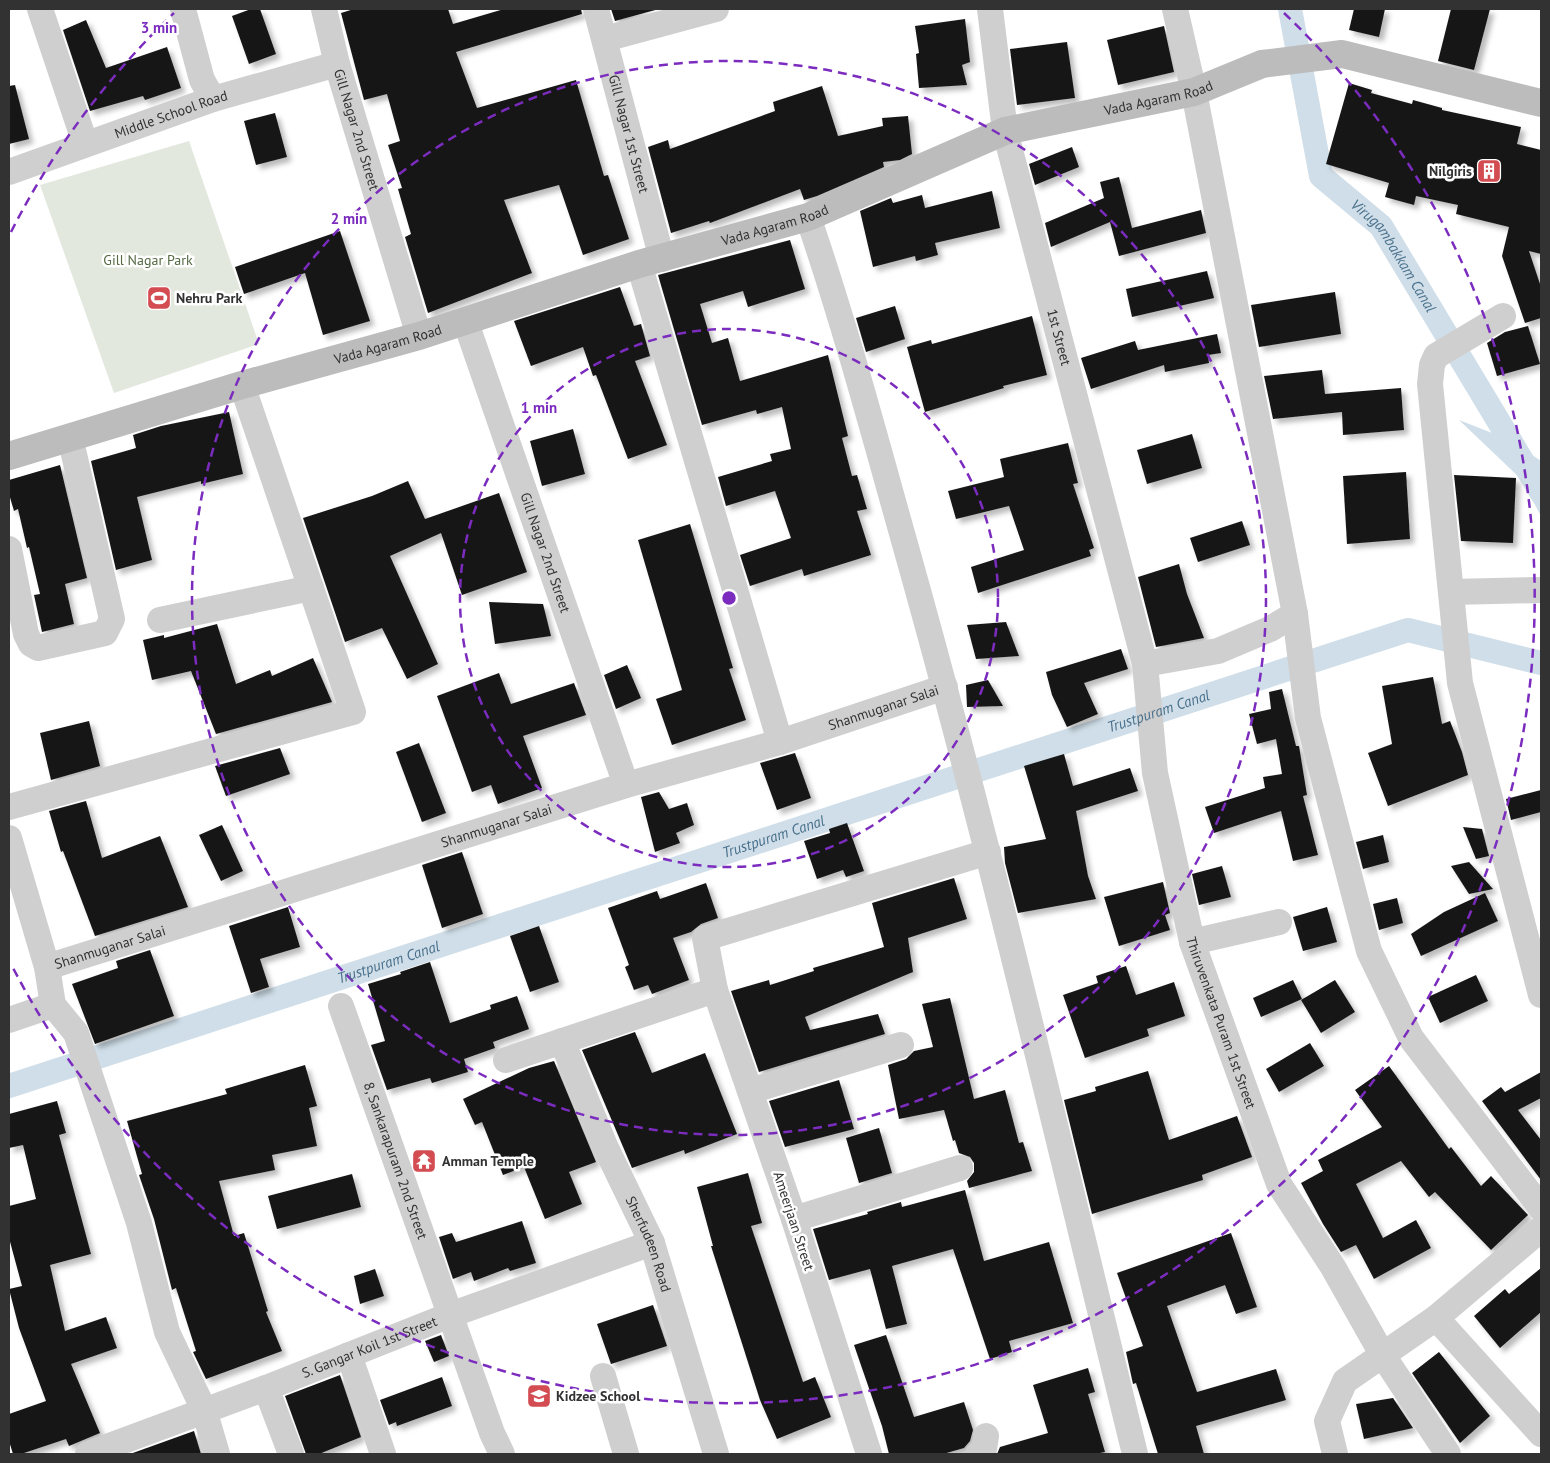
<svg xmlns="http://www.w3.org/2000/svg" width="1550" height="1463" font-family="'PT Sans',sans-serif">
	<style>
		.green { fill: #e2e8dd }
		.water { fill: #cfdee8 }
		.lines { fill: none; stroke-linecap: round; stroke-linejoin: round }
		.canal { stroke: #cfdee8; stroke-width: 24 }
		.building { fill: #191919; filter: url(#shadow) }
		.street { stroke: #cfcfcf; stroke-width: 26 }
		.secondary { stroke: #bcbcbc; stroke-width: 28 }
		.ring { fill: none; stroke: #7b2cbf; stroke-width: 2.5; stroke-dasharray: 9 6 }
		.labels { text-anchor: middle; stroke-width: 5; stroke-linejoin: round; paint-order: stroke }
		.street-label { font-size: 14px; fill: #323232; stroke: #fff }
		.poi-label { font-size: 14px; font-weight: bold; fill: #323232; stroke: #fff; text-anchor: start }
		.park-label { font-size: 14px; fill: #556a44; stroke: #fff }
		.water-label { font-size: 15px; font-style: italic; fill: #49708c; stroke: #fff }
		.centre { fill: #7b2cbf; stroke: #fff; stroke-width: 2.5 }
		.ring-label { font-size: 15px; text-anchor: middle; font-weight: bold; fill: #7b2cbf; stroke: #fff; stroke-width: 5; stroke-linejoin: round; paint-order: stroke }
	</style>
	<defs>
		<filter id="shadow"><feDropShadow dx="4.5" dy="4.5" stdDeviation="2.5" flood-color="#0004"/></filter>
	</defs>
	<rect width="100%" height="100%" fill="#fff"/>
	<polygon class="green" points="189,141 259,344 114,393 40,185"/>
	<polygon class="water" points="1459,420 1510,440 1541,461 1541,516 1521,479"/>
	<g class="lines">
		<g class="canal">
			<path id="s1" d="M1290,9L1321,176L1381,226L1541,492"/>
			<path id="s2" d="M9,1086L1408,630L1541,663"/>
		</g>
	</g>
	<g class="building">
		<polygon points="251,9 260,9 276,54 249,64 232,16"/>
		<polygon points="354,9 448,9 453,24 504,9 581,9 582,14 456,52 477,108 576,80 604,176 608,175 629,239 583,255 559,185 504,200 532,273 428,313 405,237 411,234 398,189 402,188 388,145 400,141 387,94 364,100 341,13"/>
		<polygon points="611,9 659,9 615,21"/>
		<polygon points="1354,9 1385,9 1379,37 1349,30"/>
		<polygon points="1451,9 1490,9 1474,70 1438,61"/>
		<polygon points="965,19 970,62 962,65 967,85 919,88 916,54 919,53 915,26"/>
		<polygon points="86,20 106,68 167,47 181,88 145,100 143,96 90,111 63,30"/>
		<polygon points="1164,26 1174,72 1118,85 1107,40"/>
		<polygon points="1067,42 1075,98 1017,105 1010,49"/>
		<polygon points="1349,83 1372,90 1371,93 1412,104 1413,100 1442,108 1442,110 1521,127 1517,144 1541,150 1541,254 1529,251 1541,287 1541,318 1525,323 1502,256 1509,227 1456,214 1458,205 1416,196 1414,205 1385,197 1389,183 1326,164"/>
		<polygon points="15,85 29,139 9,144 9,86"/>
		<polygon points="822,86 838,136 883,126 882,118 908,116 912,154 900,160 883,162 884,167 817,196 804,200 800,189 710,223 709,221 671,233 648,147 668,140 670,149 775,111 773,102"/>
		<polygon points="275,113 287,157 256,165 244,121"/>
		<polygon points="1072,147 1079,167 1035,185 1029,164"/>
		<polygon points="1119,177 1132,228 1201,210 1206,233 1119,256 1110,222 1051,247 1045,223 1104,198 1100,182"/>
		<polygon points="992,191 1000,228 935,243 938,255 916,261 915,256 873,267 860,211 891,198 893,203 922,195 925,208"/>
		<polygon points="340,231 370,321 323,335 305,273 244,294 235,267"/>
		<polygon points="790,240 805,289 748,307 743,291 700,304 712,343 728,338 740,381 828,355 848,436 842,438 852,476 857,475 867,509 857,511 871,555 804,576 802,569 750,586 740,555 791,538 775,491 726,506 718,477 772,461 770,454 791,449 782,407 757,414 756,410 702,425 658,275"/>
		<polygon points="1207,271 1214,298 1132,317 1126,289"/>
		<polygon points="620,287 634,326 641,324 650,356 635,361 667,445 628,459 596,375 593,376 583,347 531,366 514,321"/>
		<polygon points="1335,292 1341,334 1259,347 1251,305"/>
		<polygon points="895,306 905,339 866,352 856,318"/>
		<polygon points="1032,316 1047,375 1003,386 1004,388 925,412 907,347 931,340 932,344"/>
		<polygon points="1528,326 1540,364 1497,376 1487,343 1505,332"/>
		<polygon points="1217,334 1221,353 1208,355 1209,363 1165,372 1164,365 1091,389 1081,358 1135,341 1138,350"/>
		<polygon points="1322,370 1325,394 1401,388 1404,430 1343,435 1342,412 1273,419 1264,376"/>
		<polygon points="229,412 243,474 201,484 201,481 137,497 152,560 116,570 91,461 136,448 133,435 161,426"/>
		<polygon points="573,429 585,474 542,486 530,441"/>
		<polygon points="1192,434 1202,468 1147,484 1137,450"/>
		<polygon points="1068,443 1078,483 1073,484 1094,548 1089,550 1091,556 978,593 971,567 1024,550 1009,506 956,519 948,491 1004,477 1000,459"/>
		<polygon points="60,465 87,578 65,584 74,624 42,632 34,595 40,594 29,547 27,548 18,509 14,511 9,494 9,480"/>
		<polygon points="1406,472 1410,539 1347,544 1343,476"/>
		<polygon points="1454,475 1516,478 1513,543 1461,541"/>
		<polygon points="408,481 425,519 499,493 527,572 462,595 441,533 390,556 438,664 407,679 382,628 345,642 303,518 372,496"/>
		<polygon points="1242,521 1250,545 1198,562 1190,538"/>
		<polygon points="690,524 733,668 729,669 746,720 672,745 656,699 682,690 638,540"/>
		<polygon points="1179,564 1187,594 1204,638 1156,647 1138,577"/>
		<polygon points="489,602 543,604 551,636 495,644"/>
		<polygon points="1006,622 1019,656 976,659 967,625"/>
		<polygon points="217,624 236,684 270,670 272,676 313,658 332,702 216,734 191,671 152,680 143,640 164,635 164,638"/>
		<polygon points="1121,649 1128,669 1084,683 1098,714 1067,727 1052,695 1046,672"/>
		<polygon points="627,665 641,698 616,709 604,675"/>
		<polygon points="499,673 511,704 574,683 586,715 523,736 542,788 498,804 491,785 472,792 437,696"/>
		<polygon points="1433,677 1442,724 1450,721 1462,752 1468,775 1388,806 1368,753 1392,744 1382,686"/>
		<polygon points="988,680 1003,706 967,707 966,685"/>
		<polygon points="1282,689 1296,746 1299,746 1307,795 1303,796 1318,855 1293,861 1281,811 1214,833 1205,807 1265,788 1263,777 1282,774 1276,739 1257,744 1249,714 1271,709 1269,692"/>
		<polygon points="89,721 100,766 51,780 40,733"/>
		<polygon points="419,743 446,813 422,822 396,752"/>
		<polygon points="280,748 290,774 226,796 215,766"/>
		<polygon points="795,753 811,798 777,810 760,763"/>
		<polygon points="1064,754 1073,786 1130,768 1138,791 1076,811 1088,876 1096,899 1018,913 1005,863 1004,847 1046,839 1024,766"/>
		<polygon points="1541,790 1541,812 1511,820 1506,799"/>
		<polygon points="659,792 669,809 687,803 694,825 676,833 680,843 655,852 641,797"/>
		<polygon points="86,801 102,858 160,836 188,907 95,936 63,851 61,852 49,811"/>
		<polygon points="847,823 864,871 846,877 843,870 817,879 804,841 830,833 829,829"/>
		<polygon points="222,825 243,871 221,881 199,835"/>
		<polygon points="1463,827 1482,829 1489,856 1476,859"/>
		<polygon points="1383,835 1389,862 1363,869 1356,842"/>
		<polygon points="462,852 483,914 442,928 422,865"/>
		<polygon points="1469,862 1493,889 1469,894 1451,866"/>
		<polygon points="1222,866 1231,897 1199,905 1192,874"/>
		<polygon points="954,878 967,919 908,938 913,972 805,1017 810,1030 878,1014 885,1034 759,1072 731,991 769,980 770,985 814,971 813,968 884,947 872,903"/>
		<polygon points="1163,882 1170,913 1165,915 1170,930 1119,946 1104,897"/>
		<polygon points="706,883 718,918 701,924 691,932 673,938 689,980 652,994 648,985 634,990 625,967 629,965 608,908 657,891 660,899"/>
		<polygon points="1485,893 1498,921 1421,956 1411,934 1444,912"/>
		<polygon points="1397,898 1403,923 1379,930 1373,904"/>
		<polygon points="288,907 300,947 260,959 269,987 251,993 229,926"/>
		<polygon points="1327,907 1337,942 1303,951 1293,917"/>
		<polygon points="539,926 559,982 530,992 510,936"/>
		<polygon points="150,950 174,1016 95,1044 72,984 118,968 116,961"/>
		<polygon points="430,962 450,1023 491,1009 490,1005 517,996 529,1029 493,1042 495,1048 464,1059 468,1072 432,1083 430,1078 387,1090 371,1045 385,1041 368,984 401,974 400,972"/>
		<polygon points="1126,966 1136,995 1174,982 1185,1016 1147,1029 1149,1036 1085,1058 1063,995 1098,983 1096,976"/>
		<polygon points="1476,975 1488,1001 1440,1023 1428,997"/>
		<polygon points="1293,980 1302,999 1261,1017 1253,998"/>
		<polygon points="1335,980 1355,1012 1321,1033 1301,1000"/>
		<polygon points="950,998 974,1099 1005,1090 1019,1143 1023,1142 1032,1171 969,1188 967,1181 974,1172 974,1163 970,1157 959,1153 955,1140 953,1141 944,1110 899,1119 888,1065 906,1059 914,1051 933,1047 922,1004"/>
		<polygon points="635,1032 652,1073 705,1053 737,1134 685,1154 684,1150 632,1168 582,1050"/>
		<polygon points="1310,1043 1324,1066 1279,1092 1266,1069"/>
		<polygon points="554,1061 596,1162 569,1172 582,1204 545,1219 524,1167 503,1175 482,1122 475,1125 463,1099 529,1068"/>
		<polygon points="305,1065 317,1106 309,1108 317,1146 272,1155 275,1170 219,1181 234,1236 244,1233 268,1311 266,1312 282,1351 206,1379 193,1352 196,1351 176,1288 172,1290 154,1219 139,1175 142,1174 127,1121 227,1094 225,1089"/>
		<polygon points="1389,1066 1449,1149 1451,1147 1481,1186 1491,1176 1528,1215 1491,1250 1435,1192 1429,1197 1401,1161 1356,1184 1383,1238 1416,1220 1431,1248 1374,1279 1356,1245 1341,1252 1323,1224 1301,1183 1323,1171 1318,1160 1382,1127 1355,1090"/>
		<polygon points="1148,1071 1169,1140 1237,1116 1252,1157 1202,1175 1203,1180 1092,1214 1064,1100 1096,1091 1095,1087"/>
		<polygon points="1541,1072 1541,1098 1518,1110 1541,1140 1541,1180 1482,1101 1501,1087 1505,1092"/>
		<polygon points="839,1080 854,1129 785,1147 769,1101"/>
		<polygon points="57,1101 66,1133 59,1135 91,1254 50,1265 65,1331 106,1317 117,1348 71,1364 100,1433 69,1446 66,1439 21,1454 13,1454 9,1441 9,1414 46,1401 19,1328 9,1289 22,1286 9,1238 9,1206 36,1199 23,1145 9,1148 9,1114"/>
		<polygon points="879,1128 892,1173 859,1183 846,1138"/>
		<polygon points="748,1173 762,1223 751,1226 803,1382 815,1377 831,1417 777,1439 760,1400 711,1246 713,1246 697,1187"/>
		<polygon points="352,1174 361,1207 277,1229 268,1196"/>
		<polygon points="965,1190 984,1261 1049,1242 1073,1323 1009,1341 1012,1352 990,1359 953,1249 892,1266 907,1324 886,1329 870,1269 829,1280 813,1229 868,1214 867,1212 901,1202 902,1207"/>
		<polygon points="522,1221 536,1263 510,1271 508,1268 474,1281 471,1272 453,1279 439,1237 452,1233 456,1242"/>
		<polygon points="1231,1233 1257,1307 1236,1314 1225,1285 1167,1306 1197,1392 1276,1369 1286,1400 1196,1426 1204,1454 1158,1454 1136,1383 1133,1384 1126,1352 1143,1346 1117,1273"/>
		<polygon points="1541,1268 1541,1312 1500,1348 1474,1316 1505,1289 1509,1294"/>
		<polygon points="375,1269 384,1296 360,1304 354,1276"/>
		<polygon points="653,1305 667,1346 611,1364 597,1324"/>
		<polygon points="441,1335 449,1356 434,1362 425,1341"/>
		<polygon points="886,1335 914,1417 964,1402 973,1430 970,1441 964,1448 943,1454 889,1454 882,1426 854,1345"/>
		<polygon points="1439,1352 1490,1416 1460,1443 1412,1373"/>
		<polygon points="1088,1368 1095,1392 1088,1394 1105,1452 1095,1454 997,1454 1000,1447 1048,1433 1033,1385"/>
		<polygon points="340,1375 361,1437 319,1454 306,1454 285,1396"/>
		<polygon points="442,1377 452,1406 397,1426 396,1422 389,1425 380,1400"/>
		<polygon points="1393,1398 1413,1428 1364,1439 1356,1404"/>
		<polygon points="194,1431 201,1454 130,1454"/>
	</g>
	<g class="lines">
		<g class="street">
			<polyline points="40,9 85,143"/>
			<polyline points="183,9 202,80 213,99"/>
			<path id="s3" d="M324,9L337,64L419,336"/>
			<path id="s4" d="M596,9L662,259"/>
			<path id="s5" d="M990,9L1005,131L1145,664L1155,773L1192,942L1279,1184L1333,1267L1382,1354L1448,1454"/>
			<polyline points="1175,9 1194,92 1295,614 1308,718 1369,951 1411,1038 1541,1208"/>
			<polyline points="605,39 716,9"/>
			<path id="s6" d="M9,172L213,99L337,64"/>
			<path d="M808,217C844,322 873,430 903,537C989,841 1060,1148 1135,1454"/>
			<polyline points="639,264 780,742"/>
			<polyline points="1503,316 1436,356 1432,365 1430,384 1460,683 1541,995"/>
			<path id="s7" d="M465,320L626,785"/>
			<polyline points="9,549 26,634 31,644 38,648 105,633 112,619 70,437"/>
			<polyline points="1451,592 1541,590"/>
			<polyline points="160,620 311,588"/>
			<polyline points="1145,664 1218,651 1270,629 1295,614"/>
			<polyline points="9,807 353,712 242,385"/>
			<polyline points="9,838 47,967 53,1005 76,1033 139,1223 167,1332 204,1410 217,1454"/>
			<polyline points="1192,942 1279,922"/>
			<path id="s8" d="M47,967L626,785L780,742L945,687"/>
			<path id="s9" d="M341,1006L492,1433L502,1454"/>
			<polyline points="9,1020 53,1005"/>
			<path id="s10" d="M562,1041L605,1146L652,1243L716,1454"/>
			<polyline points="506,1060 715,990"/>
			<polyline points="750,1091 901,1045"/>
			<polyline points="794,1219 960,1168"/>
			<polyline points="1436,1318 1541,1434"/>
			<polyline points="349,1355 383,1454"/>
			<polyline points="603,1376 626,1454"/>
			<polyline points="266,1388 291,1454"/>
			<path id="s11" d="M88,1454L266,1388L450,1315L652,1243"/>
			<polyline points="869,1454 794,1219 715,990 705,938 988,852"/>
			<polyline points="978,1454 984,1449 986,1436"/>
			<polyline points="1335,1454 1327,1421 1345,1381 1436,1318 1541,1229"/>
		</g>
		<path class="secondary" id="s12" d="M9,456L242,385L419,336L639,264L808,217L1005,131L1194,92L1262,64L1342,54L1541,103"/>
	</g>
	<g class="ring">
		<circle cx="729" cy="598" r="269"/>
		<circle cx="729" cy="598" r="537"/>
		<path d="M11 232A806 806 0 0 1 174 13M1284 13A806 806 0 1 1 11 964"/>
	</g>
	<defs>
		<symbol id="building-square" viewBox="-11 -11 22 22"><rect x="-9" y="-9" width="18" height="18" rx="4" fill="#d24c52" stroke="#fff"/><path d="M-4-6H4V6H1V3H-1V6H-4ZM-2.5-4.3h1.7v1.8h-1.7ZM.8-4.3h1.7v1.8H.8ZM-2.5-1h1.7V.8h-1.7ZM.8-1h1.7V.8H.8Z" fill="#fff"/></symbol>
		<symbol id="stadium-square" viewBox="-11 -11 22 22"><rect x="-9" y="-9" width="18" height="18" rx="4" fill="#d24c52" stroke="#fff"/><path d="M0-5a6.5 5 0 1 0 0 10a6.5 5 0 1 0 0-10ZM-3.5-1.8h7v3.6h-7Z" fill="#fff"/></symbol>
		<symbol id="temple-square" viewBox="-11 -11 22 22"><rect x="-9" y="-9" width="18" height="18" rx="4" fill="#d24c52" stroke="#fff"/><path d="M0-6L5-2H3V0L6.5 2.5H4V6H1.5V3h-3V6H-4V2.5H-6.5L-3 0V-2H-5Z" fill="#fff"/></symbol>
		<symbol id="school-square" viewBox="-11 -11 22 22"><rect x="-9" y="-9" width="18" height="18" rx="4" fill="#d24c52" stroke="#fff"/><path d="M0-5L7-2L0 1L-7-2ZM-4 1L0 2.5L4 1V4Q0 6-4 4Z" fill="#fff"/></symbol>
	</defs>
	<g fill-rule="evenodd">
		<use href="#building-square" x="1475" y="157" width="28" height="28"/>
		<use href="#stadium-square" x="145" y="284" width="28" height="28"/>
		<use href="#temple-square" x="410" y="1147" width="28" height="28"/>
		<use href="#school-square" x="525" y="1382" width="28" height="28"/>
	</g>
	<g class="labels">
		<g class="street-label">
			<text dy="5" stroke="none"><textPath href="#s12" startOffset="1206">Vada Agaram Road</textPath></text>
			<text dy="5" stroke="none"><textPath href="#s6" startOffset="172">Middle School Road</textPath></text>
			<text dy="5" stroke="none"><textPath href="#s3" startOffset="125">Gill Nagar 2nd Street</textPath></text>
			<text dy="5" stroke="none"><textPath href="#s4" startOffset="129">Gill Nagar 1st Street</textPath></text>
			<text dy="5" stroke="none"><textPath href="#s12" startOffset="800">Vada Agaram Road</textPath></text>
			<text dy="5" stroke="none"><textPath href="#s5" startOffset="336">1st Street</textPath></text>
			<text dy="5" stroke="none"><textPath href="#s12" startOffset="395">Vada Agaram Road</textPath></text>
			<text dy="5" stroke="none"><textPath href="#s7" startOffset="246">Gill Nagar 2nd Street</textPath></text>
			<text dy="5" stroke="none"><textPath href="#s8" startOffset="876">Shanmuganar Salai</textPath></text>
			<text dy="5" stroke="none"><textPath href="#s8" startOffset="471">Shanmuganar Salai</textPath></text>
			<text dy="5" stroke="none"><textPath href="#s8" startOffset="66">Shanmuganar Salai</textPath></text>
			<text dy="5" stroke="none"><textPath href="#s5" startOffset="1042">Thiruvenkata Puram 1st Street</textPath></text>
			<text dy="5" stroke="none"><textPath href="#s9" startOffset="164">8, Sankarapuram 2nd Street</textPath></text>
			<text transform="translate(794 1221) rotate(72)" y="5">Ameerjaan Street</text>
			<text dy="5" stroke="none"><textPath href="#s10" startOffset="221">Sherfudeen Road</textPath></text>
			<text dy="5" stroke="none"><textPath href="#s11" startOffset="301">S. Gangar Koil 1st Street</textPath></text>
		</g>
		<g class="poi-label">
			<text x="1472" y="176" text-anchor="end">Nilgiris</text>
			<text x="176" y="303">Nehru Park</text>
			<text x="442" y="1166">Amman Temple</text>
			<text x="556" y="1401">Kidzee School</text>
		</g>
		<g class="park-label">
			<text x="148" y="265">Gill Nagar Park</text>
		</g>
		<g class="water-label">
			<text dy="5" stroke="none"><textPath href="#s1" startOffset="279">Virugambakkam Canal</textPath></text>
			<text dy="5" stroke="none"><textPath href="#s2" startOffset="1209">Trustpuram Canal</textPath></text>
			<text dy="5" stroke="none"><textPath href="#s2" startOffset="804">Trustpuram Canal</textPath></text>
			<text dy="5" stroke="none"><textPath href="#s2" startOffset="399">Trustpuram Canal</textPath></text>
		</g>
	</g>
	<circle cx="729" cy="598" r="8" class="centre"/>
	<g class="ring-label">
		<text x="159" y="33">3 min</text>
		<text x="349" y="224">2 min</text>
		<text x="539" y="413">1 min</text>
	</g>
	<rect width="1550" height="1463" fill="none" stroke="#323232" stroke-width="20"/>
</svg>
